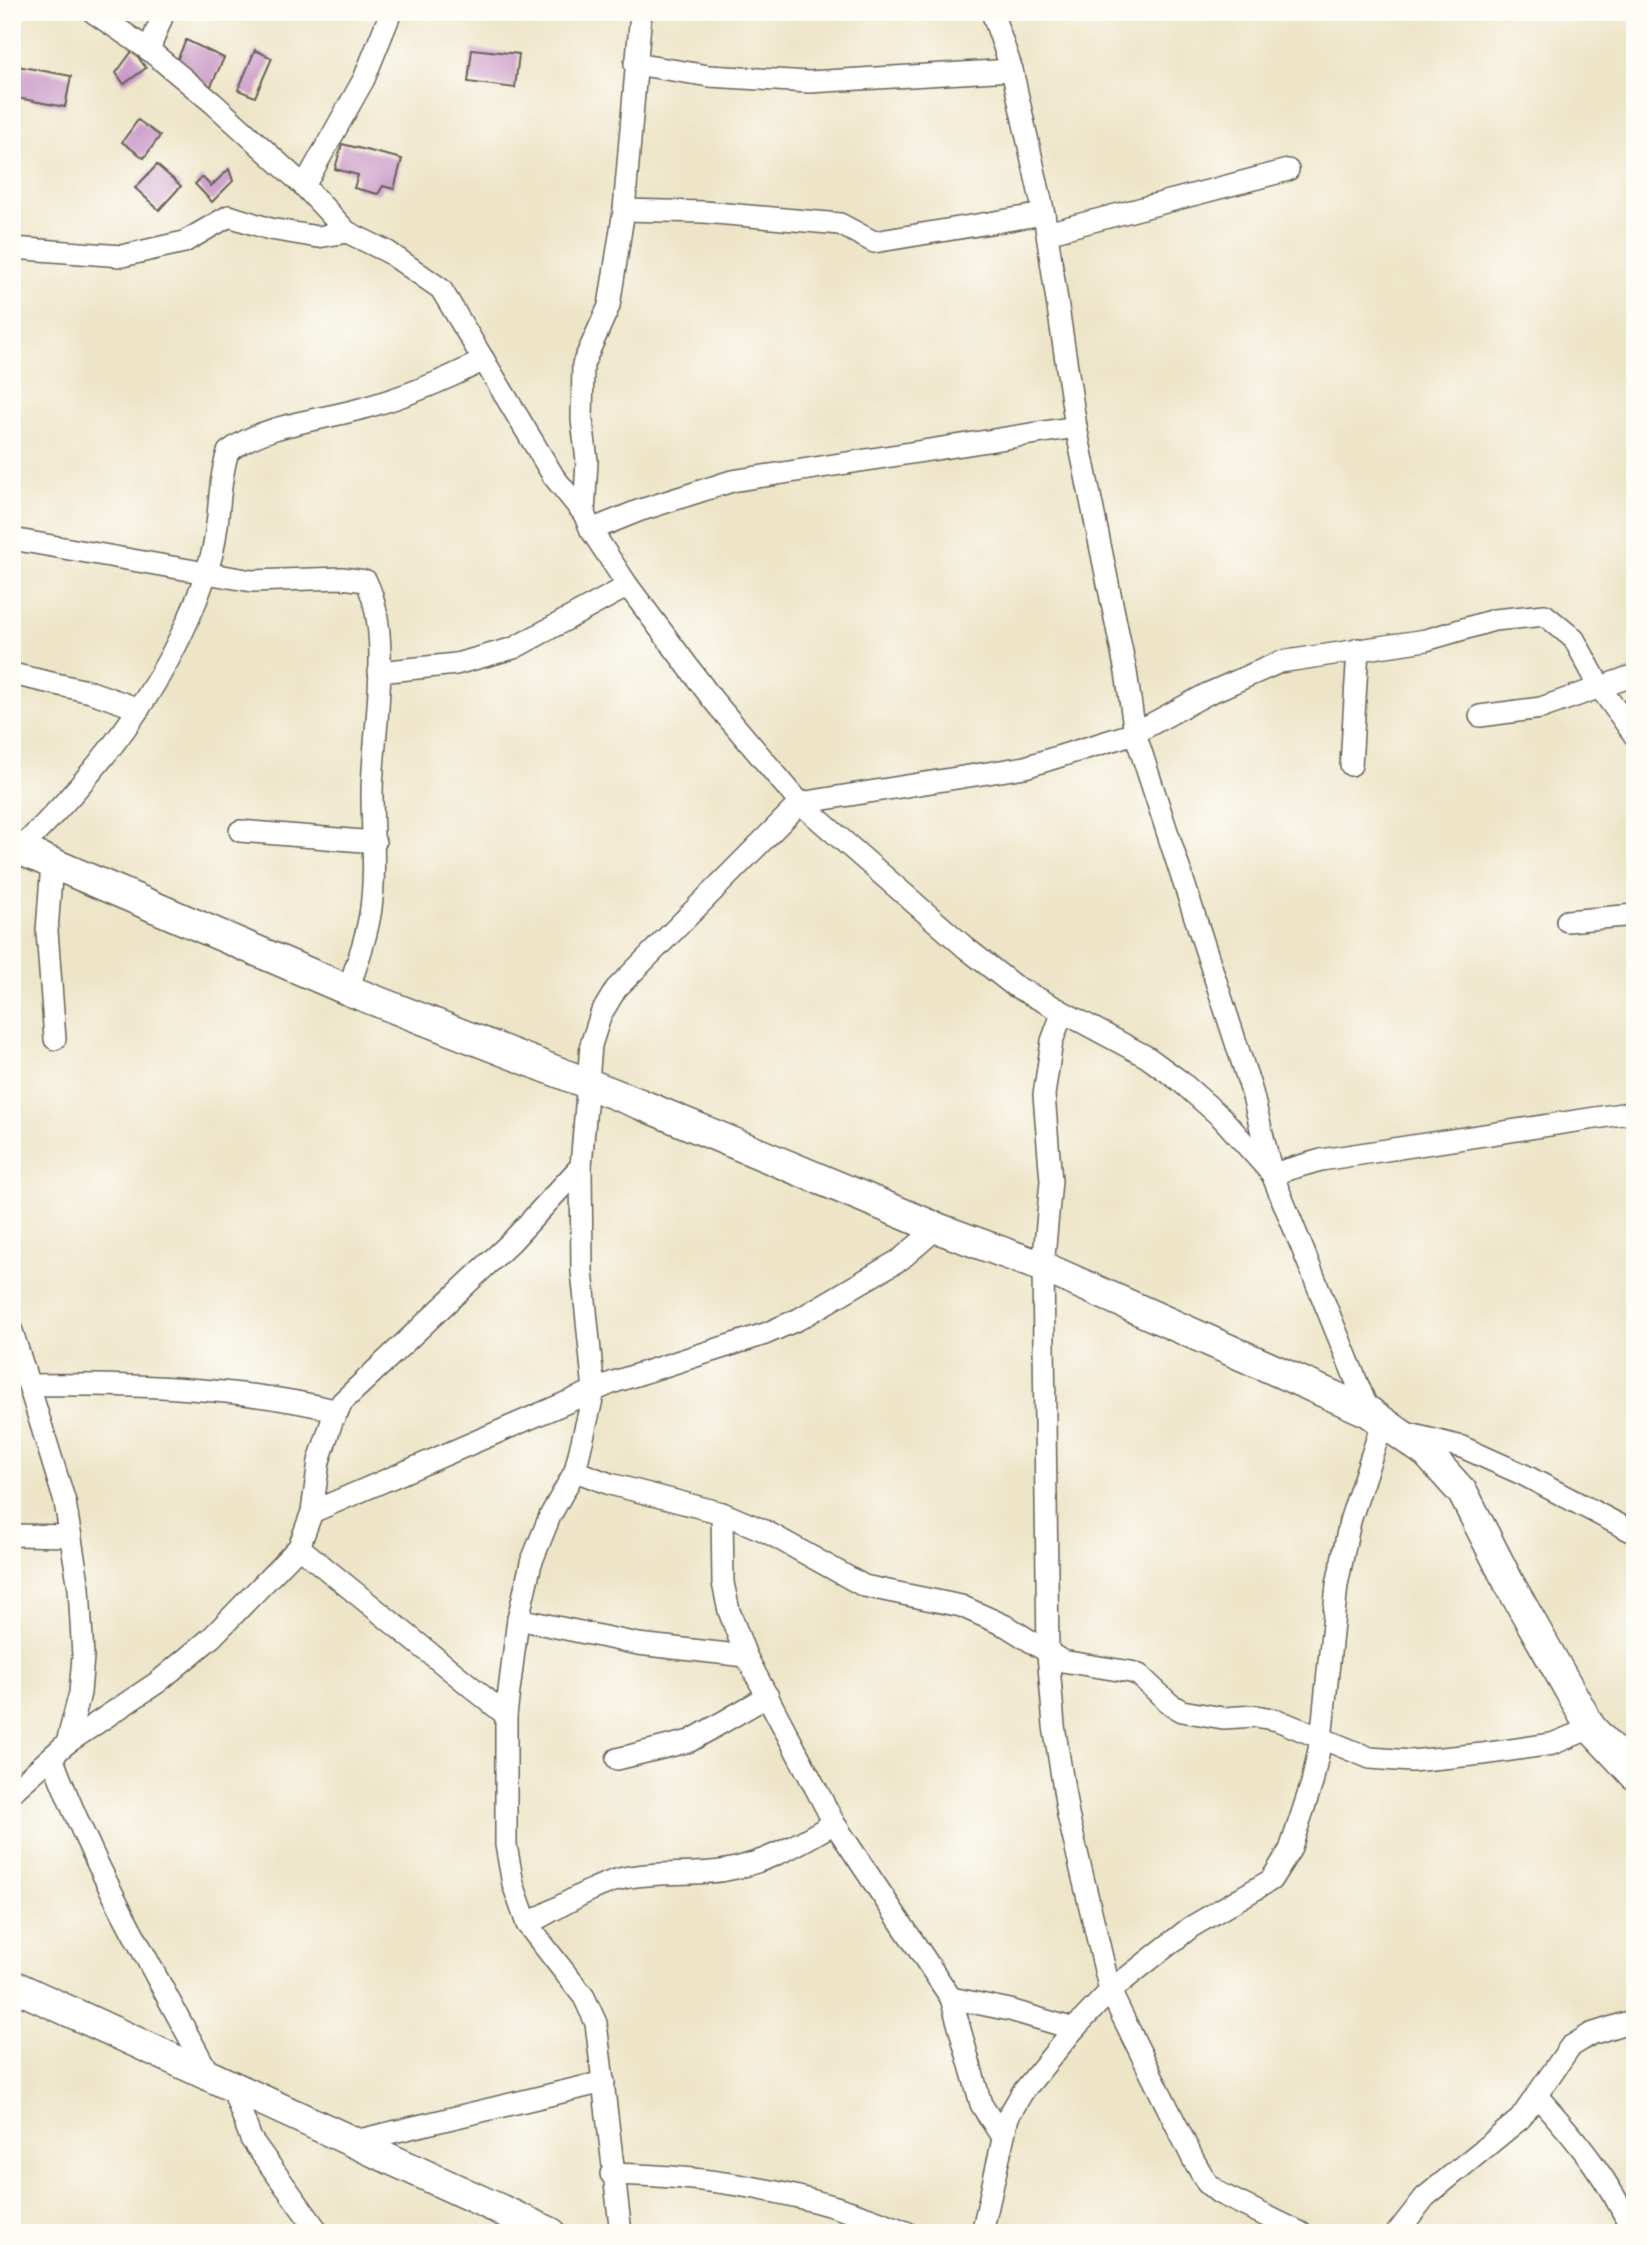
<svg xmlns="http://www.w3.org/2000/svg" width="1647" height="2245" font-family="'Playpen Sans',sans-serif">
	<style>
		.building { fill: #c997c6 }
		.lines { fill: none; stroke-linecap: round; stroke-linejoin: round }
		.street-casing { stroke: #666258; stroke-width: 24 }
		.secondary-casing { stroke: #666258; stroke-width: 33 }
		.street { stroke: #fff; stroke-width: 21 }
		.secondary { stroke: #fff; stroke-width: 30 }
	</style>
	<rect width="100%" height="100%" fill="#fdfcf7"/>
	<filter id="ink" filterUnits="userSpaceOnUse"><feTurbulence type="fractalNoise" baseFrequency=".0143" numOctaves="2"/><feDisplacementMap in="SourceGraphic" scale="14" xChannelSelector="R" yChannelSelector="G"/><feConvolveMatrix kernelMatrix="1 2 1 2 8 2 1 2 1" color-interpolation-filters="sRGB"/></filter>
	<filter id="wash" filterUnits="userSpaceOnUse"><feTurbulence type="fractalNoise" baseFrequency=".00686" numOctaves="4" result="noise"/><feDisplacementMap in="SourceGraphic" scale="28" xChannelSelector="R" yChannelSelector="G"/><feGaussianBlur stdDeviation="1.57" result="paint"/><feColorMatrix in="noise" values="0 0 0 0 0 0 0 0 0 0 0 0 0 0 0 0 0 1.4 0 .05"/><feComposite in="paint" operator="in"/></filter>
	<g filter="url(#wash)">
		<rect width="100%" height="100%" fill="#eee5c8"/>
		<g id="blocks">
			<g class="building">
				<polygon points="186,40 224,58 211,86 173,69"/>
				<polygon points="472,49 519,54 515,88 468,82"/>
				<polygon points="133,50 146,68 124,84 116,73"/>
				<polygon points="255,50 272,58 255,97 238,90"/>
				<polygon points="12,65 71,76 65,107 12,97"/>
				<polygon points="138,120 160,136 144,158 122,142"/>
				<polygon points="342,144 402,159 394,189 383,186 378,194 354,188 358,175 335,169"/>
				<polygon points="157,165 181,186 159,210 135,188"/>
				<polygon points="229,169 233,181 212,202 195,184 202,177 211,186"/>
			</g>
		</g>
	</g>
	<g filter="url(#ink)">
		<use href="#blocks" fill-opacity="0" stroke="#666258" stroke-width="2"/>
		<g class="lines">
			<defs>
				<g id="street">
					<polyline points="93,12 149,50 213,103 304,186 347,232 388,252 441,289 554,477 584,514 591,530 628,586 713,700 800,803 966,948 1013,985 1147,1057 1180,1081 1222,1118 1272,1174 1321,1160 1635,1112"/>
					<polyline points="992,12 1012,70 1044,214 1076,427 1126,672 1135,733 1252,1092 1272,1174 1369,1412"/>
					<polyline points="149,50 164,12"/>
					<polyline points="635,64 709,76 809,82 1012,70"/>
					<polyline points="304,186 364,79 391,12"/>
					<polyline points="624,210 704,212 840,224 874,242 1044,214"/>
					<polyline points="1047,233 1288,170"/>
					<polyline points="12,248 122,256 184,242 229,216 270,229 318,237 347,232"/>
					<polyline points="584,514 587,461 582,420 583,364 609,306 624,210 641,12"/>
					<polyline points="591,530 638,511 732,481 1076,427"/>
					<path d="M12,539L252,581L342,578L366,581C393,635 373,731 372,791C372,831 376,869 371,908C367,937 357,963 348,990"/>
					<polyline points="379,672 456,664 514,648 628,586"/>
					<polyline points="12,674 91,692 139,709"/>
					<polyline points="1480,716 1541,708 1635,675"/>
					<polyline points="1351,765 1358,649"/>
					<polyline points="240,831 375,842"/>
					<path d="M20,849C104,766 178,672 211,557C221,523 217,485 228,452C264,424 317,421 360,409C401,398 446,380 484,360"/>
					<polyline points="52,863 47,931 55,1039"/>
					<polyline points="1567,921 1635,915"/>
					<polyline points="1062,1014 1052,1041 1044,1095 1051,1181 1043,1267 1048,1654 1054,1726 1068,1815 1110,1991 1193,2159 1207,2183 1219,2193 1301,2233"/>
					<polyline points="581,1166 582,1271 594,1391 575,1471 550,1516 531,1563 518,1619 506,1715 506,1845 513,1884 527,1924 584,1997 596,2023 621,2233"/>
					<polyline points="12,1331 65,1502 79,1588 83,1656 80,1693 67,1743 12,1792"/>
					<path d="M29,1385C127,1384 242,1387 338,1411"/>
					<polyline points="1409,1434 1462,1447 1522,1474 1635,1533"/>
					<polyline points="575,1471 610,1484 722,1513 765,1531 864,1586 961,1606 1008,1627 1062,1661 1131,1672 1139,1675 1170,1704 1182,1711 1223,1718 1256,1716 1277,1720 1370,1758 1411,1761 1483,1754 1552,1744 1591,1728"/>
					<polyline points="312,1512 614,1382 765,1334 799,1319 901,1259 937,1228"/>
					<polyline points="722,1513 723,1583 729,1611 746,1656 834,1823 951,1998 981,2104 1002,2137"/>
					<polyline points="12,1535 71,1536"/>
					<polyline points="299,1547 506,1715"/>
					<polyline points="518,1619 638,1644 746,1656"/>
					<polyline points="67,1743 158,1682 212,1637 299,1547 312,1512 319,1461 332,1421 342,1402 511,1242 581,1166 591,1045 601,1014 616,989 800,803 1025,767 1135,733 1207,694 1280,662 1426,640 1494,620 1545,615 1574,639 1601,689 1635,736"/>
					<path d="M52,1757C93,1869 155,1972 211,2078"/>
					<polyline points="617,1759 690,1741 768,1696"/>
					<path d="M527,1924C557,1909 591,1886 624,1878C657,1871 693,1876 726,1870C765,1863 800,1844 834,1823"/>
					<polyline points="951,1998 1010,2010 1074,2029"/>
					<polyline points="232,2087 251,2139 319,2233"/>
					<path d="M1538,2097C1576,2139 1610,2180 1633,2233"/>
					<polyline points="351,2142 604,2082"/>
					<path d="M611,2174C712,2176 816,2194 908,2233"/>
					<polyline points="982,2233 1008,2117 1022,2093 1074,2029 1110,1991 1191,1927 1271,1880 1290,1850 1312,1783 1321,1740 1337,1585 1350,1521 1383,1421"/>
					<polyline points="1397,2233 1425,2197 1520,2119 1570,2047 1591,2034 1635,2020"/>
				</g>
				<g id="secondary">
					<polyline points="12,846 348,990 640,1104 937,1228 1043,1267 1369,1412 1427,1453 1463,1493 1509,1583 1591,1728 1635,1775"/>
					<polyline points="12,1985 551,2233"/>
				</g>
			</defs>
			<use href="#street" class="street-casing"/>
			<use href="#secondary" class="secondary-casing"/>
			<use href="#street" class="street"/>
			<use href="#secondary" class="secondary"/>
		</g>
	</g>
	<rect width="1647" height="2245" fill="none" stroke="#fdfcf7" stroke-width="42"/>
</svg>
